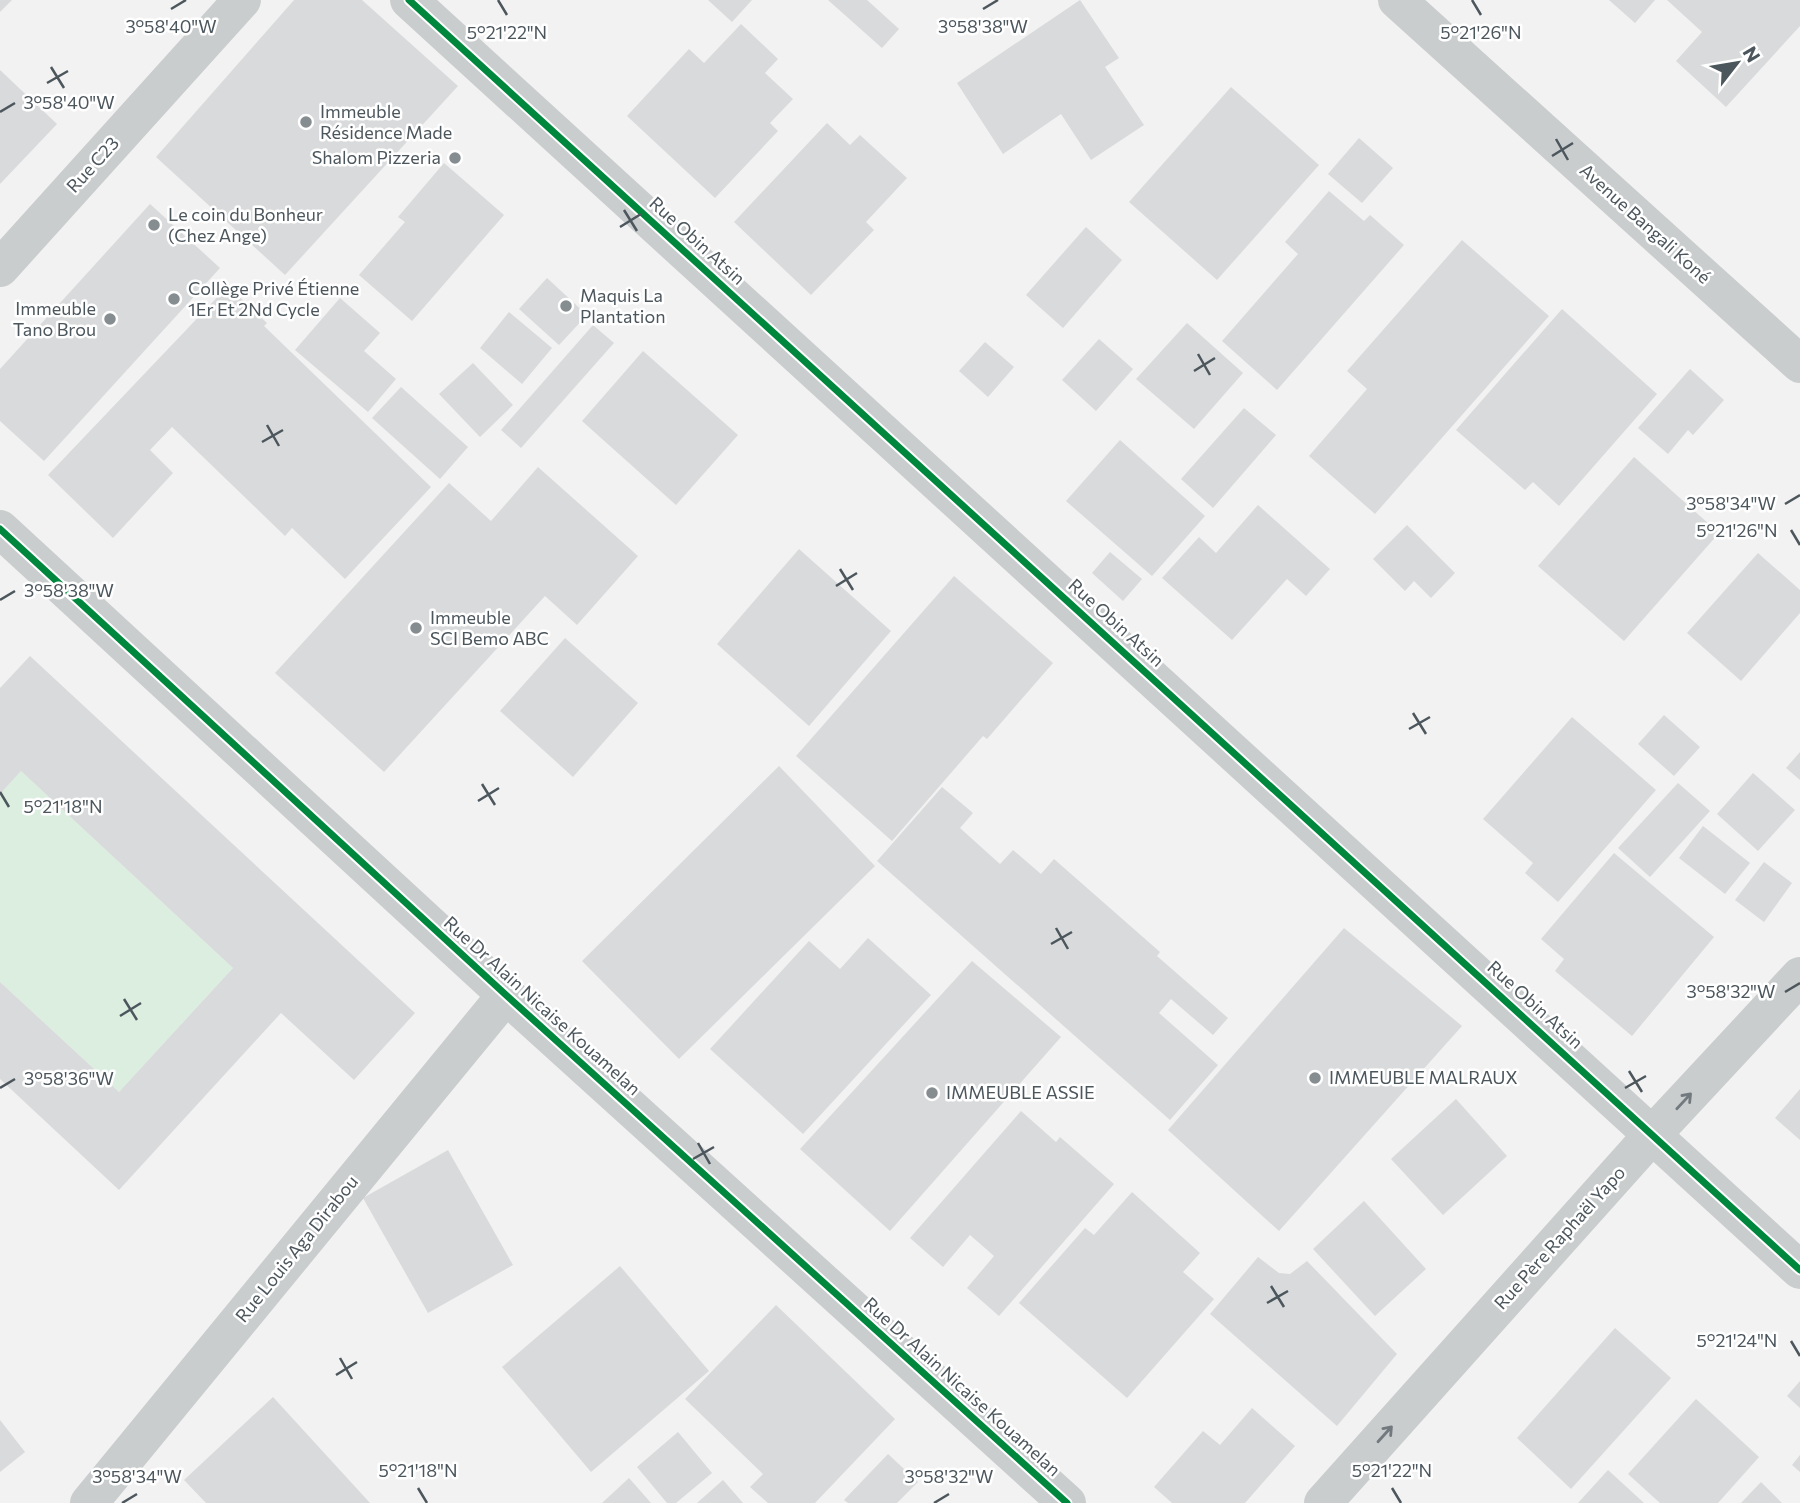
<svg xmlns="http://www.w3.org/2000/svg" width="1800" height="1503" font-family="Commissioner,sans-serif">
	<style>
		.green { fill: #dbeee0 }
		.building { fill: #d9dadb }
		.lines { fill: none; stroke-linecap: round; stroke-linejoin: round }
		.minor { stroke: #cacdce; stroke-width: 38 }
		.cycleway-casing { stroke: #fff; stroke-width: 11 }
		.cycleway { stroke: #00873e; stroke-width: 7 }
		.oneway { stroke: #727a7f }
		.ticks { fill: none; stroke: #4c565d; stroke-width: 2.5 }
		.poi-dot { fill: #868d91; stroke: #fff; stroke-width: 2.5 }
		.labels { text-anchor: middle; stroke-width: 5; stroke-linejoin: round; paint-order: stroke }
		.poi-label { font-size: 18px; fill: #4c565d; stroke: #fff; text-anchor: start }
		.street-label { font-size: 18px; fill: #4c565d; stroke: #fff }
		.ticks-label { font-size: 18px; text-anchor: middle; fill: #4c565d; stroke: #fff; stroke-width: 5; stroke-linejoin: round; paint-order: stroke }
	</style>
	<rect width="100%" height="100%" fill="#f3f2f2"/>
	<polygon class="green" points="21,771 233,968 119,1092 0,982 0,794"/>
	<g class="building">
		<polygon points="0,0 12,0 0,12"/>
		<polygon points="294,0 362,0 458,86 285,275 156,157"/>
		<polygon points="708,0 752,0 732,22"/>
		<polygon points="828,0 867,0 899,29 882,48"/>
		<polygon points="1080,0 1119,58 1105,67 1144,125 1091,160 1061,114 1003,154 957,83"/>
		<polygon points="1609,0 1655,0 1635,23"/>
		<polygon points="1667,0 1800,0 1800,26 1726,107 1676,61 1702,32"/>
		<polygon points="741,24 778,59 765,73 793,99 770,123 778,131 715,198 627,116 689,49 704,63"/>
		<polygon points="0,70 57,124 0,184"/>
		<polygon points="1231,87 1319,165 1217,280 1129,202"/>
		<polygon points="827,123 850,145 860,135 907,178 866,222 874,230 811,295 734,222"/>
		<polygon points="1359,138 1393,168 1362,203 1328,174"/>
		<polygon points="444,163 504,215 412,321 359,275 405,222 398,217"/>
		<polygon points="1329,191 1364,221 1370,215 1404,245 1277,390 1222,341 1298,254 1285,242"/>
		<polygon points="150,204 220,268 44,461 0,421 0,369"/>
		<polygon points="1086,227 1122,260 1063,328 1026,295"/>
		<polygon points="1462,240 1549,316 1375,514 1309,456 1367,389 1347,371"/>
		<polygon points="547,278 587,315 559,345 519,309"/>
		<polygon points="228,286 267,323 264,326 431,487 345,579 292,528 285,536 172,427 150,450 173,473 113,538 48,475"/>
		<polygon points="340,298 380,333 364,351 396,379 368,412 295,350"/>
		<polygon points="1562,309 1657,394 1559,506 1533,482 1525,490 1456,430"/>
		<polygon points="509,312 552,348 522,384 480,348"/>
		<polygon points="1187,323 1243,373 1194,429 1136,379"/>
		<polygon points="593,325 614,343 521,448 501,430"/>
		<polygon points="1099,339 1133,369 1096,411 1062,380"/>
		<polygon points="985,342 1014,367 988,397 959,371"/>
		<polygon points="643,351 738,435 676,505 582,421"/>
		<polygon points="473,363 513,405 480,437 439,394"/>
		<polygon points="1690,369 1724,400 1693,435 1688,430 1668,454 1638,428"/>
		<polygon points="401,387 468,447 440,479 372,418"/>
		<polygon points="1244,408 1276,435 1213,508 1181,479"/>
		<polygon points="1120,440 1205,516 1152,576 1066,501"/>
		<polygon points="1634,457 1719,533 1624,641 1538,566"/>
		<polygon points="538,467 638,556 577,625 545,596 384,772 275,673 449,483 491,521"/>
		<polygon points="1258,505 1330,569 1306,596 1287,579 1232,640 1162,578 1199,537 1216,553"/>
		<polygon points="1407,525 1455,573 1431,598 1414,581 1405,591 1373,559"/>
		<polygon points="799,549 891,631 809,726 717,644"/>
		<polygon points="1110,552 1142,579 1123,601 1092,573"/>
		<polygon points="1758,553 1800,590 1800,613 1741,681 1687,633"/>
		<polygon points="954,576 1053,663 987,739 983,736 892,841 796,756"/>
		<polygon points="565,638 638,703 573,777 500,711"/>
		<polygon points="30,656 415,1013 354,1080 281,1013 119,1190 0,1079 0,982 119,1092 233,968 21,771 0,794 0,688"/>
		<polygon points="1664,715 1700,747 1674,776 1638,744"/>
		<polygon points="1572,717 1656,790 1558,902 1525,873 1533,863 1483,819"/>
		<polygon points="1800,752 1800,780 1786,768"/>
		<polygon points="779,766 875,866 679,1059 582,961"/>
		<polygon points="1753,773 1795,810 1758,851 1717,814"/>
		<polygon points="1678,783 1710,811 1650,877 1618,848"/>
		<polygon points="942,787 973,813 960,828 1000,864 1013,850 1041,874 1054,859 1160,952 1157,956 1228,1018 1213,1035 1171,999 1159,1013 1218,1065 1170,1120 877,861"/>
		<polygon points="1703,826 1750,863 1725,894 1679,858"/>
		<polygon points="1614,853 1714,937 1632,1036 1555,971 1564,959 1541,939"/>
		<polygon points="1764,862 1792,883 1764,922 1735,900"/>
		<polygon points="1344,928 1462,1026 1279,1231 1168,1130"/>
		<polygon points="868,938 931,995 803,1134 710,1049 809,941 840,969"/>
		<polygon points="972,961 1061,1037 890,1231 800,1149"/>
		<polygon points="1800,1089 1800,1140 1775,1118"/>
		<polygon points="1456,1099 1507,1156 1443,1215 1391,1159"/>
		<polygon points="1021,1111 1056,1142 1060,1137 1114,1184 999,1316 967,1288 994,1256 970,1235 943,1267 910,1238"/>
		<polygon points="448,1150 513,1265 428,1313 363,1198"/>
		<polygon points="1132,1192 1200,1253 1183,1272 1214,1299 1127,1398 1019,1303 1085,1228 1094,1235"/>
		<polygon points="1364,1201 1426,1269 1375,1316 1313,1249"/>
		<polygon points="1258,1257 1279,1273 1290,1274 1307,1261 1397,1354 1337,1426 1210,1314"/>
		<polygon points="620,1266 709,1371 591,1472 502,1367"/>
		<polygon points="776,1305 895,1419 815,1503 768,1503 750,1487 763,1474 685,1399"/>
		<polygon points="1615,1328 1671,1378 1571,1489 1517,1438"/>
		<polygon points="1800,1381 1800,1408 1787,1396"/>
		<polygon points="273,1397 370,1503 206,1503 184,1480"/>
		<polygon points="1696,1399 1759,1457 1718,1503 1660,1503 1628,1474"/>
		<polygon points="1252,1408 1295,1446 1245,1503 1172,1503 1154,1487 1203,1431 1220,1445"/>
		<polygon points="0,1420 25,1452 0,1472"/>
		<polygon points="678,1432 712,1473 676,1503 667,1503 637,1467"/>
		<polygon points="888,1454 918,1482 897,1503 848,1503 844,1500"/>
		<polygon points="1800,1455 1800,1472 1792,1465"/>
		<polygon points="1608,1470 1644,1503 1578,1503"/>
		<polygon points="629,1478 651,1503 602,1503"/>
		<polygon points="723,1480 743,1503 697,1503"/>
		<polygon points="1761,1482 1782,1503 1741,1503"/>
	</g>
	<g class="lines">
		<g class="minor">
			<polyline points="409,0 1800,1270"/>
			<polyline points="1397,0 1800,364"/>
			<polyline points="0,268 242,0"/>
			<polyline points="0,529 506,995 1067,1503"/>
			<polyline points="89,1503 506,995"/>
			<polyline points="1323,1503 1653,1134 1800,976"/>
		</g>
		<defs>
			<g id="cycleway">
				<polyline points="409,0 1800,1270"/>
				<polyline points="0,529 506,995 1067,1503"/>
			</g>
		</defs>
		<use href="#cycleway" class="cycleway-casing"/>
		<use href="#cycleway" class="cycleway"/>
	</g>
	<defs><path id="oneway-shaft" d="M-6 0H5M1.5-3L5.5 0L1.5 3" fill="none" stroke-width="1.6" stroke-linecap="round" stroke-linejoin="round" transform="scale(1.75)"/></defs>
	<g class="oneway">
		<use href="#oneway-shaft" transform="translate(1684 1101) rotate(-47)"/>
		<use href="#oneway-shaft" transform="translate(1385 1434) rotate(-48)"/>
	</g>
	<path class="ticks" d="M498,0L507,15M1472,0L1481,15M171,9L186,0M983,9L998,0M51,67L64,88M47,83L68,71M0,112L15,103M1556,139L1568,160M1552,156L1573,143M624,210L637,231M620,227L641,214M1198,354L1210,375M1194,371L1215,358M267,425L279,446M262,442L283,430M1785,504L1800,495M1791,530L1800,545M840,569L853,590M836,586L857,573M0,600L15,591M1413,713L1426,734M1409,729L1430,717M482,784L495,805M0,792L9,807M478,801L499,788M1056,928L1068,949M1051,944L1072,932M1785,992L1800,983M124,999L137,1020M120,1016L141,1003M1629,1071L1642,1092M0,1088L15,1079M1625,1088L1646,1076M698,1143L710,1164M693,1159L714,1147M1271,1286L1284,1307M1267,1303L1288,1291M1791,1341L1800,1356M340,1358L352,1379M336,1375L357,1362M418,1488L427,1503M1392,1488L1401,1503M122,1503L137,1494M934,1503L949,1494"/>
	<g class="poi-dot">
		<circle cx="306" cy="122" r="7"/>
		<circle cx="455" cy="158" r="7"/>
		<circle cx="154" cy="225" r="7"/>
		<circle cx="174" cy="299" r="7"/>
		<circle cx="566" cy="306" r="7"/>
		<circle cx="110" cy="319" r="7"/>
		<circle cx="416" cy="628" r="7"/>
		<circle cx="1315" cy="1078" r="7"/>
		<circle cx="932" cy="1093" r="7"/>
	</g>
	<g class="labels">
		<g class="poi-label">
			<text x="320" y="118">Immeuble<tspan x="320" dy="21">Résidence Made</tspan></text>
			<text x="441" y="164" text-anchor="end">Shalom Pizzeria</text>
			<text x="168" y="221">Le coin du Bonheur<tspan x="168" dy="21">(Chez Ange)</tspan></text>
			<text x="188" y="295">Collège Privé Étienne<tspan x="188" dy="21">1Er Et 2Nd Cycle</tspan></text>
			<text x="580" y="302">Maquis La<tspan x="580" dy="21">Plantation</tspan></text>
			<text x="96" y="315" text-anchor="end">Immeuble<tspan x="96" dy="21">Tano Brou</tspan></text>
			<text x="430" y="624">Immeuble<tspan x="430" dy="21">SCI Bemo ABC</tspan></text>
			<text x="1329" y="1084">IMMEUBLE MALRAUX</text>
			<text x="946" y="1099">IMMEUBLE ASSIE</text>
		</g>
		<g class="street-label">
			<text transform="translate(93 165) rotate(-48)" y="6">Rue C23</text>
			<text transform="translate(1645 224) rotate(42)" y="6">Avenue Bangali Koné</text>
			<text transform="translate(697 241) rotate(42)" y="6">Rue Obin Atsin</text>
			<text transform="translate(1116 623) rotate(42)" y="6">Rue Obin Atsin</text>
			<text transform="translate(1535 1005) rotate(42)" y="6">Rue Obin Atsin</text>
			<text transform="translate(542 1006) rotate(42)" y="6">Rue Dr Alain Nicaise Kouamelan</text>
			<text transform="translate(1560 1238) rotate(-48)" y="6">Rue Père Raphaël Yapo</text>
			<text transform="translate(297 1249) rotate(-51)" y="6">Rue Louis Aga Dirabou</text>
			<text transform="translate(962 1387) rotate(42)" y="6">Rue Dr Alain Nicaise Kouamelan</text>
		</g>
	</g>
	<g class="ticks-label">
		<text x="171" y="33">3°58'40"W</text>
		<text x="983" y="33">3°58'38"W</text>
		<text x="507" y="39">5°21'22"N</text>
		<text x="1481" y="39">5°21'26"N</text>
		<text x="69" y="109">3°58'40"W</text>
		<text x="1731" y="510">3°58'34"W</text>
		<text x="1737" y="537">5°21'26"N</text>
		<text x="69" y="597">3°58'38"W</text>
		<text x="63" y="813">5°21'18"N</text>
		<text x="1731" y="998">3°58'32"W</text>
		<text x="69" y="1085">3°58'36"W</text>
		<text x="1737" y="1347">5°21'24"N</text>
		<text x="418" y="1477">5°21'18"N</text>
		<text x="1392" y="1477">5°21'22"N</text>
		<text x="137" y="1483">3°58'34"W</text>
		<text x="949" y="1483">3°58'32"W</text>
	</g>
	<g transform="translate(1737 63) rotate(59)" stroke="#ffffff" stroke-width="5" paint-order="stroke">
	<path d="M0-5L12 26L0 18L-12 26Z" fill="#4c565d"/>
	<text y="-10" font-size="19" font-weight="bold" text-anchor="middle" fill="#4c565d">N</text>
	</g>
</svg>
